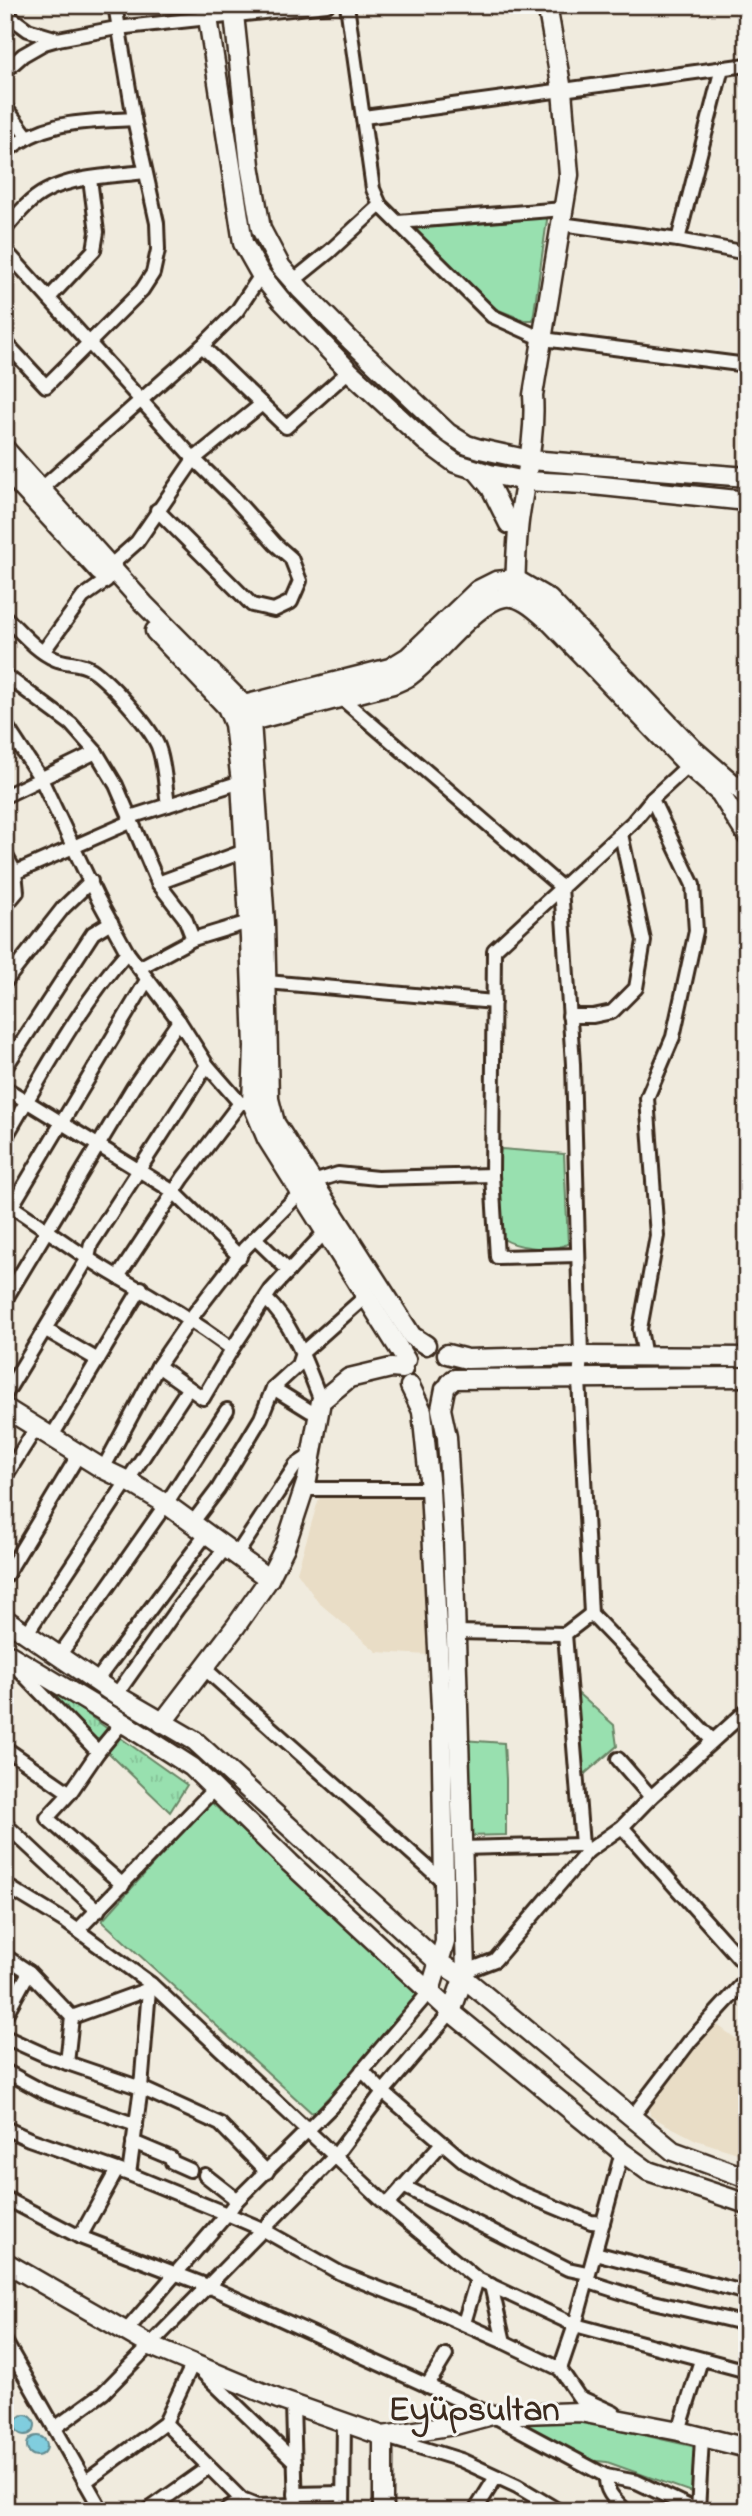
<svg xmlns="http://www.w3.org/2000/svg" width="752" height="2516" font-family="'Indie Flower',sans-serif">
	<style>
		.built { fill: #e9ddc6 }
		.grass { fill: url(#grass-tufts); stroke: #6a8566; stroke-width: 2 }
		.park { fill: #98e0af; stroke: #6a8566; stroke-width: 2 }
		.water { fill: #80cdde; stroke: #648c91; stroke-width: 2 }
		.lines { fill: none; stroke-linecap: round; stroke-linejoin: round }
		.street-casing { stroke: #3b2a1e; stroke-width: 18 }
		.secondary-casing { stroke: #3b2a1e; stroke-width: 23 }
		.street { stroke: #f6f6f2; stroke-width: 12 }
		.secondary { stroke: #f6f6f2; stroke-width: 18 }
		.labels { text-anchor: middle; stroke-width: 6; stroke-linejoin: round; paint-order: stroke }
		.district-label { font-size: 35px; font-weight: bold; fill: #3b2a1e; stroke: #f6f6f2 }
	</style>
	<defs>
		<pattern id="grass-tufts" width="24" height="20" patternUnits="userSpaceOnUse" patternTransform="scale(1.75)"><rect width="24" height="20" fill="#98e0af"/><path d="M3 7l-1-3M5 7V3M7 7l1-3M15 17l-1-3M17 17v-4M19 17l1-3" fill="none" stroke="#84c096"/></pattern>
	</defs>
	<rect width="100%" height="100%" fill="#f0ebde"/>
	<filter id="ink" filterUnits="userSpaceOnUse"><feTurbulence type="fractalNoise" baseFrequency=".0143" numOctaves="2"/><feDisplacementMap in="SourceGraphic" scale="14" xChannelSelector="R" yChannelSelector="G"/><feConvolveMatrix kernelMatrix="1 2 1 2 8 2 1 2 1" color-interpolation-filters="sRGB"/></filter>
	<g filter="url(#ink)">
		<g class="built">
			<polygon points="319,1498 423,1498 428,1655 377,1652 318,1602 297,1572"/>
			<polygon points="712,2021 742,2043 747,2042 747,2156 696,2140 650,2116 649,2109"/>
		</g>
		<polygon class="grass" points="29,1676 46,1685 187,1785 170,1812"/>
		<g class="park">
			<polygon points="548,213 533,320 524,320 496,309 407,226"/>
			<path d="M501,1149L564,1154L568,1244C551,1252 516,1248 502,1238L498,1171Z"/>
			<polygon points="572,1688 614,1725 617,1746 580,1778"/>
			<polygon points="462,1740 504,1743 506,1779 506,1835 466,1836"/>
			<polygon points="210,1801 420,1997 313,2114 102,1921"/>
			<polygon points="563,2417 696,2447 695,2490 691,2492 607,2462 586,2460 518,2422"/>
		</g>
		<g class="water">
			<circle cx="25" cy="2425" r="10"/>
			<circle cx="37" cy="2446" r="10"/>
		</g>
		<g class="lines">
			<defs>
				<g id="street">
					<polyline points="347,5 373,189 380,205 492,316 543,339 747,365"/>
					<polyline points="5,13 28,30 58,39"/>
					<polyline points="5,71 23,55 44,43 58,39 117,28 327,5"/>
					<polyline points="5,107 27,136"/>
					<polyline points="364,117 747,65"/>
					<path d="M5,152C47,119 84,122 134,119"/>
					<polyline points="398,222 564,209"/>
					<polyline points="561,224 678,240 747,253"/>
					<path d="M5,229C17,215 30,199 46,191C75,176 113,176 145,172"/>
					<polyline points="678,240 722,68"/>
					<polyline points="5,250 194,459 233,497 275,544 291,558 300,581 291,602 274,610 252,605 157,510"/>
					<polyline points="293,281 330,251 380,205"/>
					<polyline points="49,298 94,250 97,232 90,179"/>
					<polyline points="5,342 46,386 142,290 153,273 158,250 157,223 134,119 115,5"/>
					<polyline points="202,346 262,404"/>
					<polyline points="42,488 202,346 237,311 261,275"/>
					<polyline points="110,566 137,542 194,459 262,404 286,427 349,371"/>
					<path d="M5,617C20,631 36,651 55,659C66,664 80,662 91,669C110,682 149,725 158,746C165,764 165,786 168,805"/>
					<polyline points="43,652 83,597 107,580"/>
					<polyline points="5,675 71,724 96,752 116,785 158,883 185,918 193,939"/>
					<polyline points="340,697 561,887 573,1064 581,1356 579,1379 591,1614 712,1740"/>
					<polyline points="5,724 41,779 98,899 127,952 179,1021 207,1065 240,1103 252,1103"/>
					<polyline points="5,796 96,752"/>
					<polyline points="5,854 15,872 17,892 5,906"/>
					<polyline points="5,877 128,823 130,817 241,782"/>
					<polyline points="158,883 245,851"/>
					<polyline points="139,968 193,939 249,922"/>
					<polyline points="5,982 63,908 91,881"/>
					<polyline points="267,982 494,1002"/>
					<polyline points="569,1016 593,1016 612,1012 636,988 644,941 621,834"/>
					<polyline points="5,1068 93,933 111,922"/>
					<polyline points="5,1088 174,1192 240,1257"/>
					<path d="M5,1138C43,1075 78,1007 127,952"/>
					<polyline points="313,1182 338,1174 377,1178 492,1175"/>
					<path d="M5,1202C43,1226 79,1255 118,1277C158,1299 195,1322 232,1349"/>
					<polyline points="12,1206 147,980"/>
					<polyline points="255,1238 289,1271"/>
					<polyline points="578,1255 497,1257 492,1175 494,950 633,822 652,799 692,762"/>
					<polyline points="118,1277 183,1178 240,1103"/>
					<path d="M266,1299C294,1325 307,1366 321,1401"/>
					<polyline points="5,1300 134,1086 179,1021"/>
					<polyline points="46,1330 98,1360"/>
					<polyline points="645,1357 640,1329 657,1236 647,1098 673,1037 696,931 693,885 652,799"/>
					<polyline points="158,1366 203,1398 232,1349 271,1290 325,1232"/>
					<polyline points="273,1388 310,1411 318,1411"/>
					<polyline points="5,1395 88,1258 91,1244 207,1065"/>
					<polyline points="52,1436 141,1288"/>
					<polyline points="103,1469 158,1366 191,1318 245,1248 300,1193"/>
					<polyline points="5,1477 36,1428"/>
					<polyline points="304,1489 430,1489"/>
					<polyline points="193,1522 218,1489 261,1418 273,1388 298,1365 302,1353 366,1296"/>
					<polyline points="237,1554 296,1465 311,1455"/>
					<polyline points="5,1577 79,1454"/>
					<polyline points="455,1632 565,1634 591,1614"/>
					<polyline points="27,1633 188,1389"/>
					<polyline points="565,1634 582,1845 588,1851"/>
					<polyline points="59,1656 166,1504 227,1410"/>
					<polyline points="16,1660 16,1667 98,1752 122,1723"/>
					<polyline points="204,1668 444,1882"/>
					<polyline points="97,1680 207,1533"/>
					<polyline points="116,1695 177,1609 227,1546"/>
					<polyline points="5,1748 70,1793"/>
					<polyline points="98,1752 70,1793 47,1818 123,1885"/>
					<polyline points="618,1759 651,1797"/>
					<polyline points="5,1824 98,1911"/>
					<polyline points="622,1827 747,1967"/>
					<polyline points="461,1848 582,1845"/>
					<polyline points="5,1885 66,1922 151,1984 387,2205 477,2279 575,2325 747,2371"/>
					<polyline points="78,1930 214,1789"/>
					<polyline points="5,1956 29,1972 72,2017 67,2063"/>
					<polyline points="466,1971 495,1960 588,1851 622,1827 651,1797 747,1710"/>
					<polyline points="5,2016 29,1972"/>
					<polyline points="72,2017 149,1989"/>
					<polyline points="5,2037 47,2056 141,2088 220,2124 267,2172"/>
					<polyline points="362,2070 383,2092 465,2162 514,2190 591,2222 603,2223"/>
					<polyline points="5,2071 44,2092 136,2125"/>
					<polyline points="632,2117 690,2041 747,1979"/>
					<polyline points="5,2128 29,2139 129,2174 227,2214 262,2229 340,2273 421,2305 504,2342 560,2369 579,2397 614,2413"/>
					<polyline points="133,2142 171,2158 172,2162 190,2170"/>
					<polyline points="129,2174 141,2088 149,1989 151,1984"/>
					<polyline points="205,2175 237,2200"/>
					<polyline points="403,2186 568,2269 587,2273"/>
					<polyline points="5,2198 80,2237 208,2286 492,2415 606,2476 637,2482 698,2511"/>
					<polyline points="387,2205 442,2143"/>
					<polyline points="80,2237 117,2170"/>
					<polyline points="595,2253 747,2293"/>
					<polyline points="586,2281 645,2300 747,2324"/>
					<polyline points="491,2285 504,2342"/>
					<polyline points="464,2323 477,2279"/>
					<polyline points="126,2331 227,2214 237,2200 333,2105 430,1991"/>
					<polyline points="5,2341 102,2511"/>
					<polyline points="560,2369 575,2325 622,2152"/>
					<polyline points="427,2386 446,2355"/>
					<polyline points="293,2404 296,2511"/>
					<polyline points="165,2423 242,2500 257,2506 296,2505"/>
					<polyline points="55,2428 103,2393 335,2156 383,2092 451,2012"/>
					<polyline points="679,2431 701,2360"/>
					<polyline points="386,2437 461,2460 517,2486 559,2511"/>
					<path d="M606,2476C605,2492 615,2500 626,2511"/>
					<polyline points="85,2482 165,2423 193,2363 295,2462"/>
					<polyline points="295,2494 343,2493"/>
					<polyline points="147,2511 209,2467"/>
					<polyline points="225,2511 242,2500"/>
					<polyline points="343,2511 344,2421"/>
					<polyline points="475,2511 496,2477"/>
					<polyline points="698,2511 702,2438"/>
				</g>
				<g id="secondary">
					<polyline points="206,5 243,243 261,275 281,300 349,371 425,441 455,463 490,474 526,481 583,484 747,501"/>
					<polyline points="233,5 250,165 261,229 281,267 301,290 351,341 448,433 467,445 480,449 530,460 747,477"/>
					<polyline points="5,449 144,604 244,705 251,721 265,923 269,1099 275,1123 412,1336 426,1345"/>
					<polyline points="5,469 100,572"/>
					<polyline points="476,470 491,488 509,524"/>
					<path d="M515,591C516,566 516,539 520,514C526,474 536,436 533,395L569,175L562,90L547,5"/>
					<polyline points="155,631 227,707 234,724 241,782 250,938 254,1047 252,1103 267,1139 406,1360"/>
					<polyline points="235,712 244,705 390,668 408,657 478,590 496,581 515,579 549,599 692,748 747,796"/>
					<path d="M242,718L251,721L393,684C398,682 403,680 408,677C434,660 477,600 505,597C523,595 539,613 551,623L687,764L720,793L747,836"/>
					<polyline points="447,1354 467,1359 581,1356 747,1357"/>
					<polyline points="450,1383 454,1379 747,1377"/>
					<polyline points="410,1386 422,1411 430,1489 441,1708 445,1942 430,1991"/>
					<polyline points="445,1389 441,1409 447,1437 453,1540 466,1971 451,2012"/>
					<polyline points="5,1408 103,1469 128,1481 166,1504 269,1579"/>
					<polyline points="5,1619 116,1695 195,1741 438,1962 464,1978 673,2151 747,2178"/>
					<polyline points="5,1652 128,1726 192,1767 290,1863 451,2012 622,2152 648,2171 747,2204"/>
					<polyline points="162,1723 236,1626 269,1579 285,1547 307,1480 321,1401 349,1378 391,1368 403,1369"/>
					<polyline points="5,2262 151,2346 278,2399 383,2436 455,2425 492,2415 580,2412 679,2431 747,2448"/>
					<polyline points="383,2511 383,2436"/>
				</g>
			</defs>
			<use href="#street" class="street-casing"/>
			<use href="#secondary" class="secondary-casing"/>
			<use href="#street" class="street"/>
			<use href="#secondary" class="secondary"/>
		</g>
	</g>
	<g class="labels">
		<g class="district-label">
			<text x="474" y="2420">Eyüpsultan</text>
		</g>
	</g>
	<rect width="752" height="2516" fill="none" stroke="#f6f6f2" stroke-width="28"/>
	<rect x="14" y="14" width="724" height="2488" fill="none" stroke="#3b2a1e" stroke-width="2.5" filter="url(#ink)"/>
</svg>
